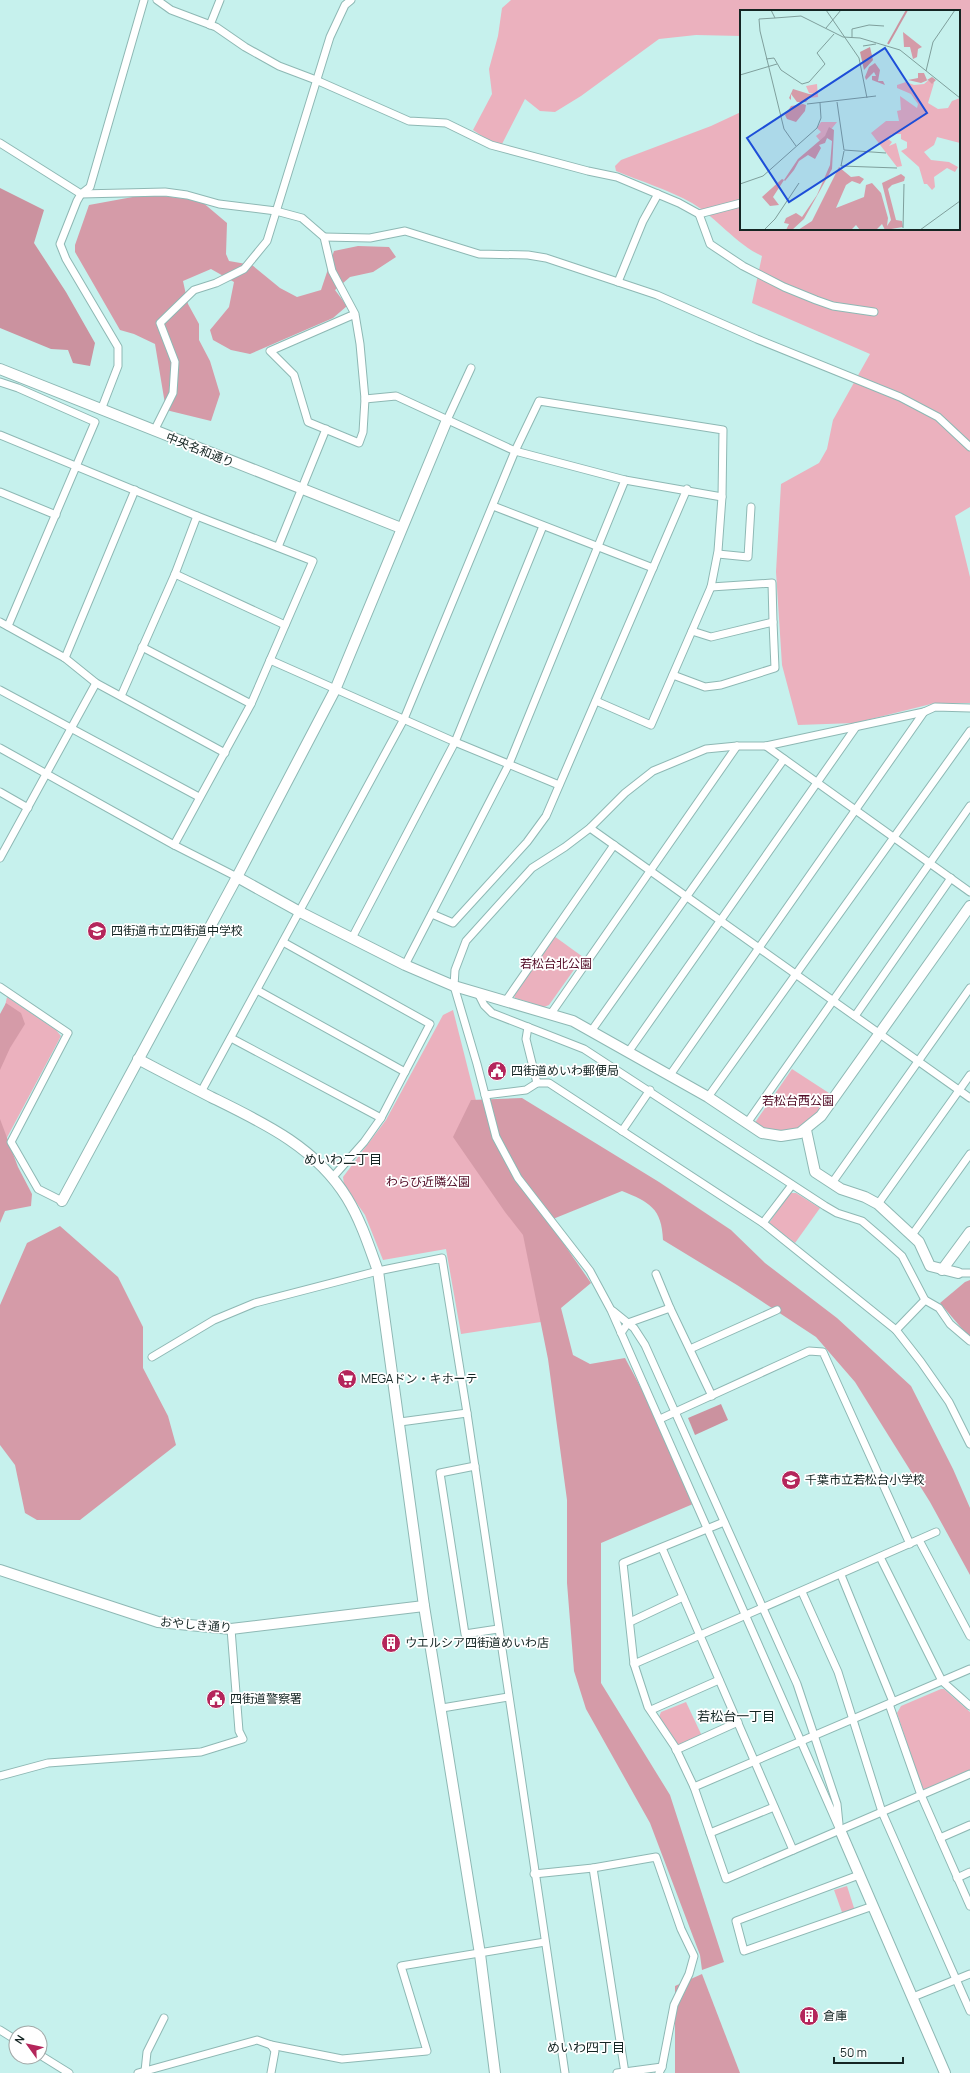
<svg xmlns="http://www.w3.org/2000/svg" width="970" height="2073" font-family="Manrope,'Noto Sans JP',sans-serif">
	<style>
		.green { fill: #ebb1be }
		.forest { fill: #d59ba8 }
		.water { fill: #cb929f }
		.lines { fill: none; stroke-linecap: round; stroke-linejoin: round }
		.street-casing { stroke: #8eb8b4; stroke-width: 9 }
		.secondary-casing { stroke: #8eb8b4; stroke-width: 12 }
		.street { stroke: #fff; stroke-width: 7 }
		.secondary { stroke: #fff; stroke-width: 10 }
		.labels { text-anchor: middle; stroke-width: 3.5; stroke-linejoin: round; paint-order: stroke }
		.street-label { font-size: 12px; fill: #142523; stroke: #fff }
		.poi-label { font-size: 12px; fill: #142523; stroke: #fff; text-anchor: start }
		.park-label { font-size: 12px; fill: #510c26; stroke: #fff }
		.neighbourhood-label { font-size: 13px; fill: #142523; stroke: #fff }
		.inset-river { fill: none; stroke: #cb929f; stroke-width: 2 }
		.inset-road { fill: none; stroke: #7f9f9c; stroke-width: 1 }
		.view { fill: #1d4ed8; fill-opacity: 0.15; stroke: #1d4ed8; stroke-width: 2 }
		.inset-edge { fill: none; stroke: #142523; stroke-width: 2 }
	</style>
	<rect width="100%" height="100%" fill="#c6f1ed"/>
	<g class="green">
		<path d="M511,0H970V507L955,516L970,577V703H935L855,723L798,725L782,665L776,572L781,484L819,463L827,449L833,420L870,354L752,303L762,256C736,244 717,218 692,203C669,190 640,181 616,171L615,166L621,160L711,126L741,112V229H959V11H741V36L696,35L659,39L581,96L555,112L540,111L525,99L502,144L491,142L473,130L492,94L489,69L498,36L502,8Z"/>
		<polygon points="554,936 583,957 549,1005 544,1007 515,998 514,995"/>
		<polygon points="7,997 56,1030 61,1036 2,1147 0,1144 0,1021 3,1015"/>
		<polygon points="453,1010 486,1140 525,1218 554,1320 461,1334 446,1249 383,1260 365,1215 344,1185 343,1177 386,1120 443,1015"/>
		<path d="M792,1069L832,1095C818,1114 803,1134 778,1134C771,1134 761,1127 754,1124Z"/>
		<polygon points="790,1193 796,1193 820,1208 795,1243 769,1223"/>
		<polygon points="941,1689 944,1689 970,1712 970,1773 927,1791 922,1788 897,1713 901,1706"/>
		<polygon points="686,1702 702,1736 681,1746 675,1744 659,1717 661,1712"/>
		<polygon points="847,1886 855,1911 843,1915 834,1890"/>
	</g>
	<g class="forest">
		<polygon points="149,194 201,201 227,223 226,254 229,261 252,265 280,288 297,297 321,290 334,251 358,246 389,247 396,257 373,272 350,277 335,290 347,306 333,318 250,354 231,350 213,340 210,330 229,307 234,282 211,269 183,281 188,304 199,324 199,340 210,361 220,394 211,421 166,410 155,344 134,334 120,330 75,252 75,245 89,205"/>
		<polygon points="6,1003 21,1013 25,1024 10,1048 0,1070 0,1014"/>
		<path d="M522,1098L659,1182L731,1230L765,1263L837,1318L911,1386L953,1469L970,1508V1575L930,1502L855,1382L816,1337L737,1285L663,1240C662,1208 649,1202 622,1191L548,1221L591,1283L561,1308L573,1355L590,1364L625,1358L656,1416L693,1504L601,1543V1683L670,1795L724,1962L702,1970L700,1955L650,1823L586,1709L574,1671L567,1583V1500L548,1359L523,1235L505,1212L453,1137L471,1100Z"/>
		<polygon points="0,1119 18,1167 32,1194 31,1206 5,1211 0,1223"/>
		<polygon points="60,1226 118,1277 143,1327 143,1368 168,1416 176,1445 80,1520 37,1520 25,1513 15,1465 0,1445 0,1305 27,1243"/>
		<polygon points="970,1280 970,1338 940,1303 965,1282"/>
		<polygon points="702,1974 740,2073 675,2073 675,1986"/>
	</g>
	<g class="water">
		<polygon points="0,188 44,210 34,243 66,292 95,343 90,366 73,363 68,350 51,349 0,328"/>
		<polygon points="721,1404 728,1420 695,1435 688,1418"/>
	</g>
	<g class="lines">
		<defs>
			<g id="street">
				<polyline points="157,0 171,10 216,27 245,47 279,66 316,80 409,121 446,123 491,145 588,171 617,177 679,203 699,214 710,244 743,266 784,287 816,300 833,306 874,312"/>
				<polyline points="210,25 220,0"/>
				<polyline points="0,143 81,194 165,192 187,195 219,204 276,211 302,218 324,237 332,271 355,314 360,344 365,399 363,432 359,443 308,422 294,375 270,351 355,314"/>
				<polyline points="699,214 741,203"/>
				<polyline points="324,237 370,238 405,231 479,254 528,255 546,258 657,295 757,339 900,397 938,417 970,447"/>
				<polyline points="618,282 643,221 658,194"/>
				<polyline points="0,382 18,388 95,422 8,626"/>
				<polyline points="365,399 396,396 515,451 625,480 722,497"/>
				<polyline points="101,410 118,366 118,347 66,259 60,244 77,201 81,194 90,187 144,0"/>
				<polyline points="447,420 471,368"/>
				<polyline points="154,431 173,393 175,362 160,323 194,290 216,283 244,269 267,241 330,37 345,5 351,0"/>
				<polyline points="0,435 197,516 313,561 251,704 174,845"/>
				<polyline points="0,492 56,515"/>
				<polyline points="493,506 653,568"/>
				<polyline points="278,547 326,429"/>
				<polyline points="718,554 748,557 751,507"/>
				<polyline points="175,574 285,625"/>
				<polyline points="711,587 772,583 773,622"/>
				<polyline points="0,622 65,658 96,683 225,753"/>
				<polyline points="142,647 251,704"/>
				<polyline points="65,658 135,490"/>
				<polyline points="270,660 455,742 559,785"/>
				<polyline points="673,675 705,687 721,685 775,668 773,622 711,637 692,631"/>
				<polyline points="0,690 199,797"/>
				<polyline points="121,696 175,574 197,516"/>
				<polyline points="766,746 970,892"/>
				<polyline points="0,748 174,845 237,877"/>
				<polyline points="0,792 28,808"/>
				<polyline points="590,828 970,1098"/>
				<polyline points="0,858 96,683"/>
				<polyline points="432,914 453,923 527,842 546,816 687,489"/>
				<polyline points="352,938 455,742 543,526"/>
				<polyline points="283,942 430,1024 381,1118 364,1142 332,1178"/>
				<polyline points="405,965 509,764 625,480"/>
				<polyline points="0,987 68,1033 11,1142 38,1189 62,1201"/>
				<polyline points="257,990 405,1072"/>
				<polyline points="478,993 484,1005 492,1013 584,1049 825,1206 837,1213 862,1221 883,1239 902,1256 925,1300 939,1308 950,1324 970,1341"/>
				<polyline points="505,1002 614,845"/>
				<polyline points="550,1015 737,746"/>
				<polyline points="855,1016 951,878"/>
				<polyline points="528,1027 526,1039 537,1083"/>
				<polyline points="592,1030 784,759"/>
				<polyline points="231,1038 381,1118"/>
				<polyline points="629,1051 856,727"/>
				<polyline points="670,1075 924,712"/>
				<polyline points="201,1092 404,719 515,451 539,401 723,430 722,497 718,551 711,587 651,725 596,701"/>
				<polyline points="485,1095 526,1090 537,1083 549,1083 763,1223 896,1330 921,1362 949,1402 970,1444"/>
				<polyline points="708,1097 970,731"/>
				<polyline points="747,1123 970,806"/>
				<polyline points="622,1131 650,1090"/>
				<polyline points="832,1183 970,988"/>
				<polyline points="878,1204 970,1075"/>
				<polyline points="763,1223 792,1185"/>
				<polyline points="912,1235 970,1154"/>
				<polyline points="958,1273 970,1273"/>
				<polyline points="656,1274 670,1308 712,1396"/>
				<polyline points="613,1311 634,1328 645,1345 797,1684 837,1804 839,1824"/>
				<polyline points="896,1330 925,1300"/>
				<polyline points="621,1333 628,1323 670,1308"/>
				<polyline points="690,1349 777,1310"/>
				<polyline points="152,1357 214,1320 255,1303 378,1271 442,1258 467,1413 565,2073"/>
				<polyline points="660,1419 809,1351 823,1352 910,1544"/>
				<polyline points="400,1422 467,1413"/>
				<polyline points="475,1466 440,1473 465,1634 498,1629"/>
				<polyline points="724,1522 623,1563 634,1664 648,1707 675,1747 694,1787 726,1879 970,1774"/>
				<polyline points="919,1540 970,1636"/>
				<polyline points="662,1548 793,1850"/>
				<polyline points="880,1557 942,1681 970,1706"/>
				<polyline points="841,1575 893,1702"/>
				<polyline points="802,1592 838,1672 882,1812 970,2011"/>
				<polyline points="630,1622 683,1597"/>
				<polyline points="634,1664 936,1532"/>
				<polyline points="889,1704 921,1795 970,1906"/>
				<polyline points="442,1708 508,1697"/>
				<polyline points="651,1710 719,1680"/>
				<polyline points="676,1750 738,1722"/>
				<polyline points="0,1776 48,1763 201,1752 243,1739 239,1731 231,1629"/>
				<polyline points="694,1787 970,1669"/>
				<polyline points="840,1830 611,1310 590,1271 518,1178 496,1137 477,1064 454,986 455,970 466,941 532,868 565,847 590,828 625,793 653,771 706,749 737,746 766,746 924,712 935,707 970,708"/>
				<polyline points="710,1833 774,1807"/>
				<polyline points="940,1838 970,1825"/>
				<polyline points="593,1868 625,2073"/>
				<polyline points="534,1874 593,1868 656,1857 681,1929 694,1956 689,1974 674,2005 662,2067 659,2073"/>
				<polyline points="859,1875 736,1921 744,1951 873,1906"/>
				<polyline points="957,1878 970,1872"/>
				<polyline points="913,1997 970,1974"/>
				<polyline points="0,2030 16,2040"/>
				<polyline points="271,2045 342,2059 427,2051 401,1966 545,1942"/>
				<polyline points="40,2055 69,2073"/>
				<polyline points="145,2071 147,2052 164,2018"/>
				<polyline points="138,2073 257,2040 271,2045 275,2051 271,2073"/>
				<polyline points="617,2073 662,2067"/>
			</g>
			<g id="secondary">
				<polyline points="0,369 401,528"/>
				<polyline points="237,877 300,912 405,965 454,986 573,1021 708,1097 762,1133 781,1136 800,1133 821,1116 970,906"/>
				<path d="M138,1059C162,1072 186,1084 211,1097C262,1122 316,1147 347,1198C361,1221 369,1246 378,1271L424,1606L480,1954L495,2073"/>
				<polyline points="806,1130 815,1172 841,1189 865,1197 878,1204 919,1242 930,1266 958,1273"/>
				<polyline points="62,1201 237,877 335,690 447,420"/>
				<polyline points="942,1270 970,1232"/>
				<polyline points="0,1570 158,1622 231,1629 424,1606"/>
				<polyline points="840,1830 945,2073"/>
			</g>
		</defs>
		<use href="#street" class="street-casing"/>
		<use href="#secondary" class="secondary-casing"/>
		<use href="#street" class="street"/>
		<use href="#secondary" class="secondary"/>
	</g>
	<defs>
		<symbol id="school-disc" viewBox="-11 -11 22 22"><circle r="9.5" fill="#b4265b" stroke="#fff"/><path d="M0-5L7-2L0 1L-7-2ZM-4 1L0 2.5L4 1V4Q0 6-4 4Z" fill="#fff"/></symbol>
		<symbol id="civic-disc" viewBox="-11 -11 22 22"><circle r="9.5" fill="#b4265b" stroke="#fff"/><path d="M-.6-6.5H3V-4.5H.6V-3L4-1V1h2V6H-6V1h2V-1L-.6-3ZM-1.2 2.5V6h2.4V2.5Z" fill="#fff"/></symbol>
		<symbol id="supermarket-disc" viewBox="-11 -11 22 22"><circle r="9.5" fill="#b4265b" stroke="#fff"/><path d="M-6-5.5h2.5l.6 2H6L4.5 2H-2.5L-4.4-4H-6ZM-1.5 3.2a1.3 1.3 0 1 0 .1 0ZM3 3.2a1.3 1.3 0 1 0 .1 0Z" fill="#fff"/></symbol>
		<symbol id="building-disc" viewBox="-11 -11 22 22"><circle r="9.5" fill="#b4265b" stroke="#fff"/><path d="M-4-6H4V6H1V3H-1V6H-4ZM-2.5-4.3h1.7v1.8h-1.7ZM.8-4.3h1.7v1.8H.8ZM-2.5-1h1.7V.8h-1.7ZM.8-1h1.7V.8H.8Z" fill="#fff"/></symbol>
	</defs>
	<g fill-rule="evenodd">
		<use href="#school-disc" x="86" y="920" width="22" height="22"/>
		<use href="#civic-disc" x="486" y="1060" width="22" height="22"/>
		<use href="#supermarket-disc" x="336" y="1368" width="22" height="22"/>
		<use href="#school-disc" x="780" y="1469" width="22" height="22"/>
		<use href="#building-disc" x="380" y="1632" width="22" height="22"/>
		<use href="#civic-disc" x="205" y="1688" width="22" height="22"/>
		<use href="#building-disc" x="798" y="2005" width="22" height="22"/>
	</g>
	<g class="labels">
		<g class="street-label">
			<text transform="translate(200 450) rotate(22)" y="4">中央名和通り</text>
			<text transform="translate(196 1625) rotate(5)" y="4">おやしき通り</text>
		</g>
		<g class="poi-label">
			<text x="111" y="935">四街道市立四街道中学校</text>
			<text x="511" y="1075">四街道めいわ郵便局</text>
			<text x="361" y="1383">MEGAドン・キホーテ</text>
			<text x="805" y="1484">千葉市立若松台小学校</text>
			<text x="405" y="1647">ウエルシア四街道めいわ店</text>
			<text x="230" y="1703">四街道警察署</text>
			<text x="823" y="2020">倉庫</text>
		</g>
		<g class="park-label">
			<text x="556" y="968">若松台北公園</text>
			<text x="798" y="1105">若松台西公園</text>
			<text x="428" y="1186">わらび近隣公園</text>
		</g>
		<g class="neighbourhood-label">
			<text x="343" y="1164">めいわ二丁目</text>
			<text x="736" y="1721">若松台一丁目</text>
			<text x="586" y="2052">めいわ四丁目</text>
		</g>
	</g>
	<g transform="translate(740 10)">
		<rect width="220" height="220" fill="#c6f1ed"/>
		<path d="M190,69L194,73L188,93L198,99L208,98L212,91L220,88V133L197,127L194,135L184,142L191,150L209,152L218,157L215,162L207,158L194,167L195,177L192,180L187,174H184L179,157L161,141L167,138V132L161,129V124H152L148,129L152,132L149,136L156,133L162,156L157,157L131,123L146,111H159L157,101L161,100L160,86L177,98L178,94L171,84L157,78V75L166,72L174,75L184,74ZM77,74L78,87L68,88L74,83H69L66,76ZM81,112H97L81,132L76,126L81,122L77,118Z" fill="#ebb1be"/>
		<path d="M163,22L182,37L178,39L177,47L173,49L170,37H164ZM135,53L140,60L138,71H143L145,75L132,70V66H136L134,62L126,70L125,67L129,57ZM178,63H184L187,70L192,67L196,70L192,74L188,70L181,73L168,70L178,68ZM53,79L69,84L78,83L71,85L66,92H57L51,84V90L49,88ZM63,94L66,95L65,101L56,112L47,109L45,105L51,96ZM89,117L94,120L92,159L64,209L52,220H46L49,214L44,213L46,208L56,203L62,207L77,185L90,155L92,131L87,128L85,133L79,135L81,138L75,149L68,145L59,151L54,160L45,171L44,170L58,149L85,126ZM99,157L111,167L119,166L124,169L120,174L112,171L106,175L96,198L124,187L126,175L132,173L141,183L148,208L147,216L151,210L142,173L161,164L165,167L164,171L152,175L148,179L156,210L162,211L163,217L145,220L142,214L136,220H120L116,215L111,220H58L72,211ZM42,169L44,170L33,187L39,195L30,196L22,187Z" fill="#d59ba8"/>
		<path d="M130,37L133,50L124,60L120,42Z" fill="#cb929f"/>
		<path class="inset-river" d="M148,34L167,0"/>
		<path class="inset-road" d="M31,0L35,8L61,6L103,27L120,28L160,40L220,88M86,0L119,48L127,88M35,8L19,9L20,21L44,119L56,136M86,18L101,0M112,27V19L129,15L144,16M123,36L136,34M26,49L34,48L41,60L62,74L69,72L85,54L77,43L94,24M186,61L193,32L215,0M0,65L37,54M97,92L104,140L146,143M67,94L136,86M101,156L157,158M101,156L104,141M0,174L23,166L77,118L81,108L80,93M163,218L164,174M24,220L35,209L59,173M180,220L220,191"/>
		<path class="view" d="M145,38L187,103L49,192L7,128Z"/>
		<rect width="220" height="220" class="inset-edge"/>
	</g>
	<g transform="translate(28 2045) rotate(303)"><circle r="19" fill="#ffffff" stroke="#a1a8a7"/>
	<path d="M0-3L7 15L0 10L-7 15Z" fill="#b4265b"/>
	<text y="-6" font-size="11" font-weight="bold" text-anchor="middle" fill="#142523">N</text>
	</g>
	<path d="M834 2057v6h69v-6" fill="none" stroke="#142523" stroke-width="2"/>
	<text x="840" y="2057" font-size="12" fill="#142523" stroke="#ffffff" stroke-width="3" paint-order="stroke">50 m</text>
</svg>
